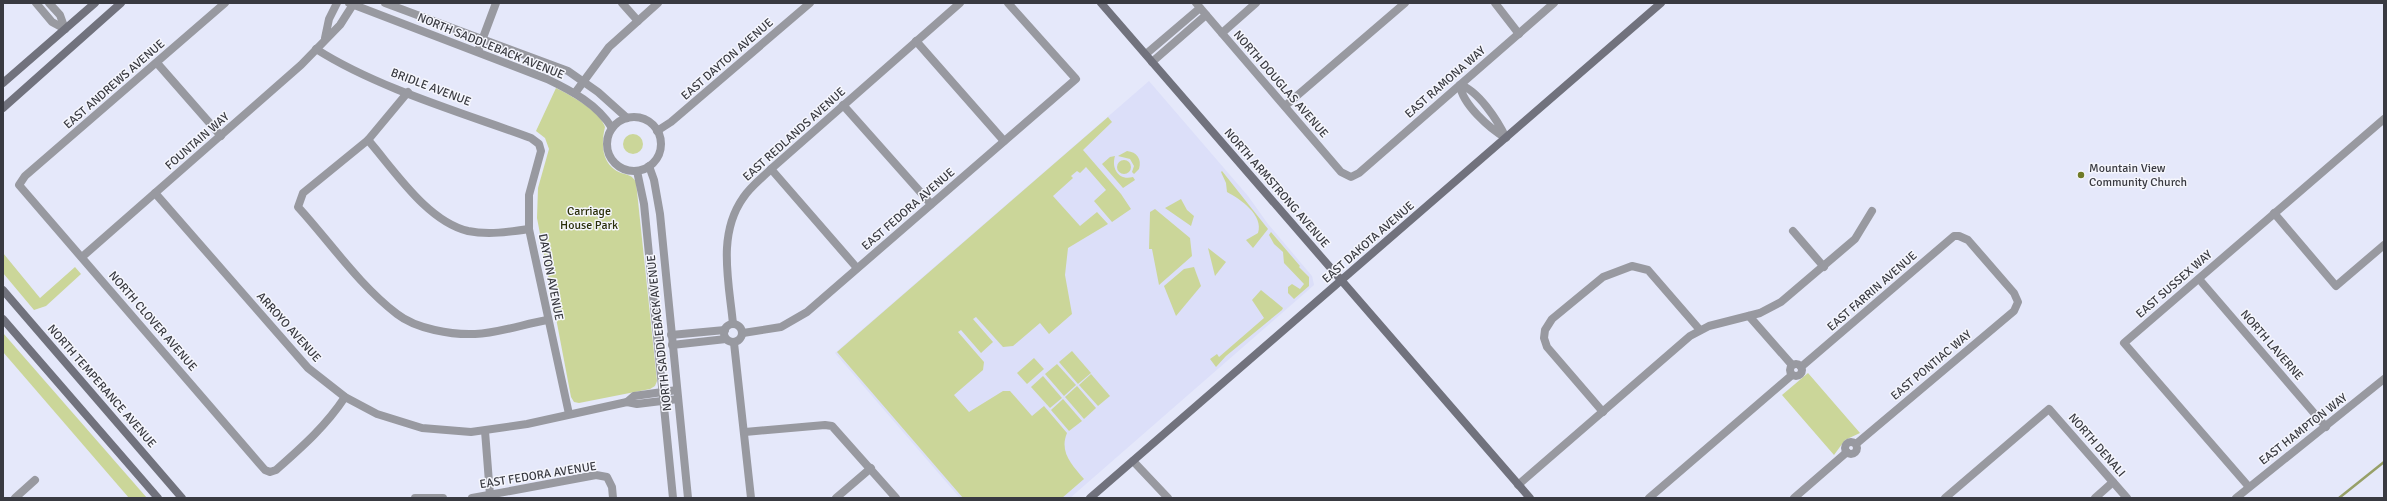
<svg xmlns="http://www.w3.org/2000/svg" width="2387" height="501" font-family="Signika,sans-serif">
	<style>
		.built { fill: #dcdff9 }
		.green { fill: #cbd699 }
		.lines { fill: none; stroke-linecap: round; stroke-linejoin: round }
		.stream { stroke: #97a068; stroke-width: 2.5 }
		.street { stroke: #9899a0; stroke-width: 8 }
		.secondary { stroke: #71727d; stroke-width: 8 }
		.poi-dot { fill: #707b27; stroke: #f5f6fd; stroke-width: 1.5 }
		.labels { text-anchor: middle; stroke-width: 3; stroke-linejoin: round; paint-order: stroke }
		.street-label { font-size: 12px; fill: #393a41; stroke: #f5f6fd }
		.poi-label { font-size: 12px; fill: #393a41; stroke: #f5f6fd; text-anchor: start }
		.park-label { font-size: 12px; fill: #2a2f0a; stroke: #f5f6fd }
	</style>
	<rect width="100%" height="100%" fill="#e5e8fa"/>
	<polygon class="built" points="1149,81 1248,196 1268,224 1312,276 1314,285 1070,498 960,498 835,353"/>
	<g class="green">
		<path d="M556,88C570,95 600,111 605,127C601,144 601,165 621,173C628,175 632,175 636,182L657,381L655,386L650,389L579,403L574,402L571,397L537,218L538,188L549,149L545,138L536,131Z"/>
		<path d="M1108,117L1112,122L1083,150L1121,194L1131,209L1112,222L1094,201L1106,190L1086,167L1080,173L1077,171L1071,176L1073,178L1053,196L1080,226L1097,212L1108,224L1068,248L1065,275L1072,314L1049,334L1040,323L1013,346L1003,347L976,317L973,319L993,342L981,353L961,330L958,332L984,362L983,370L954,395L969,412L1003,391H1010L1032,416L1044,406L1067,433C1059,452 1072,465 1084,479L1062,498H963L837,352Z"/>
		<circle cx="633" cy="144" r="10"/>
		<path d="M1127,151C1137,152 1142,159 1139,169L1134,174L1132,172L1134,166L1130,159L1118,156Z"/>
		<path d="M1115,156C1111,169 1119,181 1133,177L1135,180L1123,188L1102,164L1110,157Z"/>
		<circle cx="1124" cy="167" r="7"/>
		<path d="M1222,171L1268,229L1253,248L1246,240L1258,233C1264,215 1240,199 1227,192L1226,183L1221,172Z"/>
		<polygon points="1181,199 1187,210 1194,216 1191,226 1165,208"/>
		<polygon points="1155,209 1190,238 1192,256 1159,285 1152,249 1149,249 1150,212"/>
		<polygon points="1271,232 1300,266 1299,267 1309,277 1309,286 1294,299 1288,293 1288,287 1292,284 1300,289 1304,284 1284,263 1283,252 1274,244 1269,235"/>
		<polygon points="1208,248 1226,262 1215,276"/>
		<polygon points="3,253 40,298 75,267 81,274 46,306 34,310 3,273"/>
		<polygon points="1194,267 1201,286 1176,316 1164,286 1184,269"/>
		<polygon points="1261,290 1283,308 1282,310 1226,356 1216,367 1210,359 1217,354 1219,357 1264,318 1252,300"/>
		<polygon points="3,333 147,498 129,498 3,352"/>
		<polygon points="1072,351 1091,373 1078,384 1059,362"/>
		<polygon points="1034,358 1044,369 1027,384 1017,373"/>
		<polygon points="1057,364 1076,385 1064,396 1045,374"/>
		<polygon points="1808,373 1860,433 1845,440 1834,455 1782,395"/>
		<polygon points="1091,374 1110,396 1098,406 1079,385"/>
		<polygon points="1043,376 1062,398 1050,408 1031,387"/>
		<polygon points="1077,386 1096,408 1084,419 1065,397"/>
		<polygon points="1063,399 1082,421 1069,431 1051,410"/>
	</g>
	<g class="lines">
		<polyline class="stream" points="2339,498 2384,462"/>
		<g class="street">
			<polyline points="36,3 52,22 65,29"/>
			<polyline points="49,3 60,15 65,29"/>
			<path d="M225,3L25,176L19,185L265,470L270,472L276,470C302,447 326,426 345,397"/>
			<path d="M349,3L547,79C572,91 597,104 612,128"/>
			<polyline points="385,3 568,71 598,92 627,118"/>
			<polyline points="622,3 638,21"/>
			<polyline points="1196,3 1341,172 1351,177 1359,173 1554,3"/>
			<polyline points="1495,3 1519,34"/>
			<polyline points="1222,33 1256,3"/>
			<polyline points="325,38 329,19 337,3"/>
			<polyline points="916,41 1004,141"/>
			<path d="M316,49C377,88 463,113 531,138L539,144L541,151L529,195V229L569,414"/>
			<polyline points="478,51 496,3"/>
			<polyline points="1146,54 1200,8"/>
			<polyline points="1152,62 1206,15"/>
			<polyline points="157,63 221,136"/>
			<path d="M1460,85C1478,90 1498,121 1506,138C1490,129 1462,104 1460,85Z"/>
			<path d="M408,92L368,140L303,193L298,207C330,242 359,285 397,314C416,329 452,335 475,334C499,333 524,324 547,320"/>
			<polyline points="575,93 609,47 658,3"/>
			<polyline points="843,105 931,204"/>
			<polyline points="1285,106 1405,3"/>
			<circle cx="634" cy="144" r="27"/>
			<polyline points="657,131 671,122 810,3"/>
			<path d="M368,140C395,171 427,221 468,231C488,235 509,232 529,229"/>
			<polyline points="649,166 654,180 660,214 688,498"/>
			<polyline points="771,169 857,268"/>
			<polyline points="637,171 644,204 673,498"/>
			<polyline points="155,193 308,368 345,397 377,414 422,428 471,432 527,424 627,402 637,404 678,399"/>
			<polyline points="2274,213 2336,286 2384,245"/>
			<polyline points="1793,231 1824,267"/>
			<polyline points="82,257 301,65 340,25 354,3"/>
			<polyline points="2199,279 2326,427"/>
			<polyline points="1749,316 1792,365"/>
			<circle cx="733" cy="333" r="9"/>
			<path d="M733,324C729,282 717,235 743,198C750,187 762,178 771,169L960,3"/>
			<polyline points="743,333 781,327 807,312 1076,79 1008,3"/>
			<polyline points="671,335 725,330"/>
			<polyline points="734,343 751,498"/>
			<polyline points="672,345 726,339"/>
			<circle cx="1796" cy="370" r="6"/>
			<polyline points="1801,367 1954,236 1959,236 1968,240 2014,293 2018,302 2014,311 1856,444"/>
			<polyline points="627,402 634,396 677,390"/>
			<polyline points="1603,412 1547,347 1544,338 1545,330 1552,319 1603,277 1632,266 1648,270 1700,330"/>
			<polyline points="485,431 490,495"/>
			<polyline points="745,432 825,425 832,426 896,498"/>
			<circle cx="1851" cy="448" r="6"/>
			<polyline points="1133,461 1168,498"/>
			<polyline points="1518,485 1690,336 1709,326 1760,313 1781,302 1855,239 1872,211"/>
			<polyline points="2249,487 2124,343 2384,119"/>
			<polyline points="15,498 35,480"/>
			<polyline points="415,498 443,498"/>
			<polyline points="472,498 596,475 607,477 612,487 613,498"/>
			<polyline points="836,498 871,468"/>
			<polyline points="1649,498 1792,375"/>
			<polyline points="1794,498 1847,452"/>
			<polyline points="1945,498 2049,409 2127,498"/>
			<polyline points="2095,498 2113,482"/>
			<polyline points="2236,498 2384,379"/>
		</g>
		<g class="secondary">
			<polyline points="1101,3 1530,498"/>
			<polyline points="3,83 95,3"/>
			<polyline points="3,108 121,3"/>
			<polyline points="3,290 182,498"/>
			<polyline points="3,319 158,498"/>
			<polyline points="1090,498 1661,3"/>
		</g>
	</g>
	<circle class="poi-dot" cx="2081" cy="175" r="4"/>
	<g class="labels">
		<g class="street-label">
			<text transform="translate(491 46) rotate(22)" y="4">NORTH SADDLEBACK AVENUE</text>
			<text transform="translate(727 59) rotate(-41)" y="4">EAST DAYTON AVENUE</text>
			<text transform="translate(1445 82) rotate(-41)" y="4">EAST RAMONA WAY</text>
			<text transform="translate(114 84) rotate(-41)" y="4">EAST ANDREWS AVENUE</text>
			<text transform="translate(1281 84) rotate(49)" y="4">NORTH DOUGLAS AVENUE</text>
			<text transform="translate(431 87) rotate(21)" y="4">BRIDLE AVENUE</text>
			<text transform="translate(794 134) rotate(-42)" y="4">EAST REDLANDS AVENUE</text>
			<text transform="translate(197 141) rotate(-41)" y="4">FOUNTAIN WAY</text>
			<text transform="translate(1277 188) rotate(49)" y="4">NORTH ARMSTRONG AVENUE</text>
			<text transform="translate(908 209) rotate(-41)" y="4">EAST FEDORA AVENUE</text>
			<text transform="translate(1368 242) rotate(-41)" y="4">EAST DAKOTA AVENUE</text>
			<text transform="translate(551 277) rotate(79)" y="4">DAYTON AVENUE</text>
			<text transform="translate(2174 284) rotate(-41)" y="4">EAST SUSSEX WAY</text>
			<text transform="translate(1872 291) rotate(-41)" y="4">EAST FARRIN AVENUE</text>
			<text transform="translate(153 321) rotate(49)" y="4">NORTH CLOVER AVENUE</text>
			<text transform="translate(289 327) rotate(48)" y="4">ARROYO AVENUE</text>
			<text transform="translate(659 333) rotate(-96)" y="4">NORTH SADDLEBACK AVENUE</text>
			<text transform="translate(2272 345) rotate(49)" y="4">NORTH LAVERNE</text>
			<text transform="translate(1931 365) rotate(-40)" y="4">EAST PONTIAC WAY</text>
			<text transform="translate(102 386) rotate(49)" y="4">NORTH TEMPERANCE AVENUE</text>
			<text transform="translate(2303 429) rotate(-38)" y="4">EAST HAMPTON WAY</text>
			<text transform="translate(2097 445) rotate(49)" y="4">NORTH DENALI</text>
			<text transform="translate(538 475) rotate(-9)" y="4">EAST FEDORA AVENUE</text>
		</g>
		<g class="poi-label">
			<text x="2089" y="172">Mountain View<tspan x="2089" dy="14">Community Church</tspan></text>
		</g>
		<g class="park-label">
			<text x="589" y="215">Carriage<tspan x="589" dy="14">House Park</tspan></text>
		</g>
	</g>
	<rect width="2387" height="501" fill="none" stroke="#393a41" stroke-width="8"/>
</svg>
